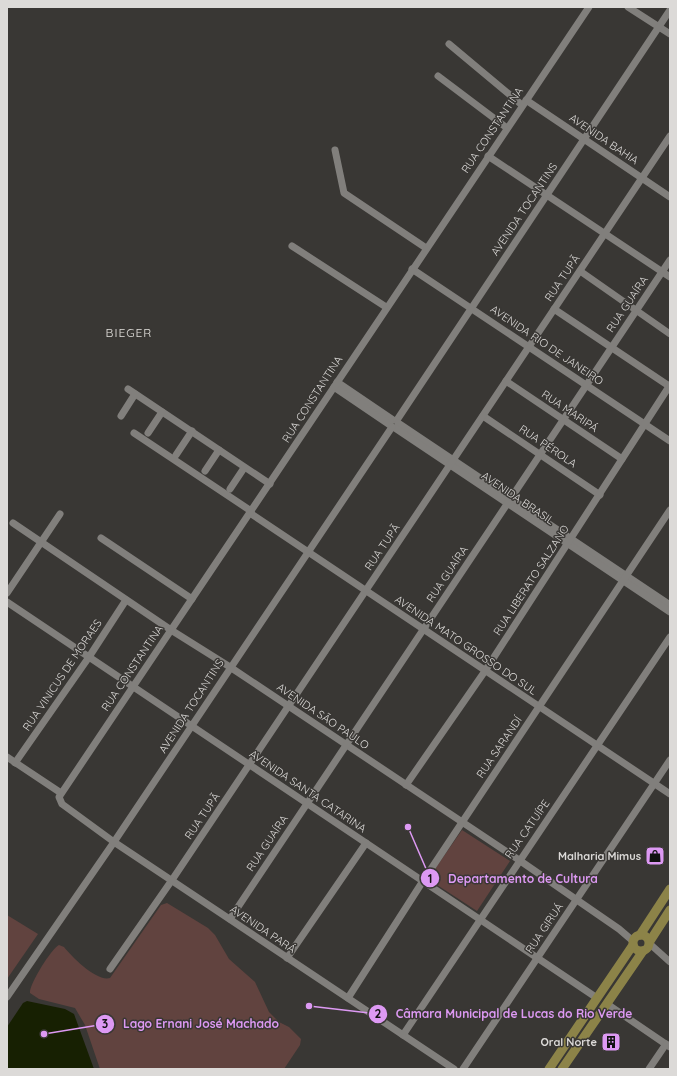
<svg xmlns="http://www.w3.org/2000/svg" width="677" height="1076" font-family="Quicksand,sans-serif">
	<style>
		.green { fill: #61433f }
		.water { fill: #172002 }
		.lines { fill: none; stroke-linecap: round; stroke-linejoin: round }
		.minor { stroke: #817f7c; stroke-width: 7 }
		.major { stroke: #8c8348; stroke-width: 9 }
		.labels { text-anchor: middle; stroke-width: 3; stroke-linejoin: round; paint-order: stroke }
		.street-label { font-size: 11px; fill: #dcdad8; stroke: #393734 }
		.poi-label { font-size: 11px; font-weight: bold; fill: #dcdad8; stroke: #393734; text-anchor: end }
		.neighbourhood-label { font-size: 12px; letter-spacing: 1px; fill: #e0deda; stroke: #393734 }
		.leader { fill: none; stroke: #dd99f3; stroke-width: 1.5 }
		.callout-dot { fill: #dd99f3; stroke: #393734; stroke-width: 1.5 }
		.mark-label { font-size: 12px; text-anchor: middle; font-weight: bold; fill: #111 }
		.callout-label { font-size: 12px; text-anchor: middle; font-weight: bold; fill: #dd99f3; stroke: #393734; stroke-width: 3; stroke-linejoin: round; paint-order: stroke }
	</style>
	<rect width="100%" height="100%" fill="#393734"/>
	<g class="green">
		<polygon points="462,830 510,861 477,911 428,879"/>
		<path d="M167,903L208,928L215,935L229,959L255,982L269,1012L279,1022L289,1027L301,1039L300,1045L284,1069H100L85,1025L75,1008L39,999L30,993C29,985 51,949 59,945L64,947C72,957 97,982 110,978L161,905Z"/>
		<polygon points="7,915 38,934 7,979"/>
	</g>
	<polygon class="water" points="27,1001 65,1009 74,1014 94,1069 7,1069 7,1027 23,1003"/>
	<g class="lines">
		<g class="minor">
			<polyline points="628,7 670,34"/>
			<polyline points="449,44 522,105"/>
			<polyline points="438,76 507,128"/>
			<polyline points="526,100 670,197"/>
			<polyline points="335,150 344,193 426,248"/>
			<polyline points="488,156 670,277"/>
			<polyline points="292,246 386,307"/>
			<polyline points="412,269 670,441"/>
			<polyline points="580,271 670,334"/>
			<polyline points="554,309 669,386"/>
			<polyline points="506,381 622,459"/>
			<polyline points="337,382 393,420"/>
			<polyline points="334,387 390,425"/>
			<polyline points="128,389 270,484"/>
			<polyline points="121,416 135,394"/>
			<polyline points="483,416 600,495"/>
			<polyline points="397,420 670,10"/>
			<polyline points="398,423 670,605"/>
			<polyline points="395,428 670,612"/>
			<polyline points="134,433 251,511"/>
			<polyline points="148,433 162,412"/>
			<polyline points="176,455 192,431"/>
			<polyline points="205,471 219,450"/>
			<polyline points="230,489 244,468"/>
			<polyline points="250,513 670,794"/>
			<polyline points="13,523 171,630 230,667 519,860 619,929 633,941"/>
			<polyline points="101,538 192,599"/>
			<polyline points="7,593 60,514"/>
			<polyline points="7,602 597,998"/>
			<polyline points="7,757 61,793"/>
			<polyline points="15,763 89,657 126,600"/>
			<polyline points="406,785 485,671 670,385"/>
			<polyline points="230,919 670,260"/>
			<polyline points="650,944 670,962"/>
			<polyline points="287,958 366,843"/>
			<polyline points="110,969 172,880 670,136"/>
			<polyline points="7,997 114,842 392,427"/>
			<polyline points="348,998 423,881 670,510"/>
			<polyline points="607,1004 670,1047"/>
			<polyline points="403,1035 670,637"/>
			<polyline points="454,1069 114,842 62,804 59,797 589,7"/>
			<polyline points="463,1069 670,760"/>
			<polyline points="649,1069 666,1044"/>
		</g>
		<g class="major">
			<circle cx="641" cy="943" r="8"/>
			<polyline points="640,935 670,889"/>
			<polyline points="650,941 670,910"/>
			<polyline points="549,1069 633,945"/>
			<polyline points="562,1069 643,951"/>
		</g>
	</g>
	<defs>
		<symbol id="shop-square" viewBox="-11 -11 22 22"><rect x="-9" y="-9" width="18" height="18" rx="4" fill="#dd99f3" stroke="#393734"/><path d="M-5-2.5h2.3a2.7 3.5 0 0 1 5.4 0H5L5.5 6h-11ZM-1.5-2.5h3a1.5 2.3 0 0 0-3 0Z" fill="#111"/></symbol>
		<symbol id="building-square" viewBox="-11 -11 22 22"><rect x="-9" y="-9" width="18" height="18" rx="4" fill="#dd99f3" stroke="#393734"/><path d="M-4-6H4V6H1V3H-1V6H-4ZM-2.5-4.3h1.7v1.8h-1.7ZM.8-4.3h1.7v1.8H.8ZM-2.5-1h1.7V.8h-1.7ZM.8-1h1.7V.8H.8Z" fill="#111"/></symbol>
	</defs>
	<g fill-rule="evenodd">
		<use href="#shop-square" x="644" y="845" width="22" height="22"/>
		<use href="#building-square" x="600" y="1031" width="22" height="22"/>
	</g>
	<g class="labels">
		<g class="street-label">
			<text transform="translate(492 130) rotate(-56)" y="4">RUA CONSTANTINA</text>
			<text transform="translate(604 139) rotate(34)" y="4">AVENIDA BAHIA</text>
			<text transform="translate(524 209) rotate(-56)" y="4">AVENIDA TOCANTINS</text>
			<text transform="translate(562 278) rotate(-56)" y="4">RUA TUPÃ</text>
			<text transform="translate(627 304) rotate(-56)" y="4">RUA GUAÍRA</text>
			<text transform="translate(547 345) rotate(34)" y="4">AVENIDA RIO DE JANEIRO</text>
			<text transform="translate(312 399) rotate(-57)" y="4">RUA CONSTANTINA</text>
			<text transform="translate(570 411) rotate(34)" y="4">RUA MARIPÁ</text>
			<text transform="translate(548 446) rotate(34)" y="4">RUA PÉROLA</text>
			<text transform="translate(518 498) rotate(34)" y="4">AVENIDA BRASIL</text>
			<text transform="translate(382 547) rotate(-56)" y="4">RUA TUPÃ</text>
			<text transform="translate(447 574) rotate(-56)" y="4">RUA GUAÍRA</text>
			<text transform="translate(531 580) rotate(-57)" y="4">RUA LIBERATO SALZANO</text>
			<text transform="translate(466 645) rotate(34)" y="4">AVENIDA MATO GROSSO DO SUL</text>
			<text transform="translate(132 668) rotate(-56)" y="4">RUA CONSTANTINA</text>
			<text transform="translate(62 675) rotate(-56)" y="4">RUA VINICUS DE MORAES</text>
			<text transform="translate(191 706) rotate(-57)" y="4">AVENIDA TOCANTINS</text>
			<text transform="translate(323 716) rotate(34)" y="4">AVENIDA SÃO PAULO</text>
			<text transform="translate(499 747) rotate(-56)" y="4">RUA SARANDÍ</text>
			<text transform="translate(308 791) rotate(34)" y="4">AVENIDA SANTA CATARINA</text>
			<text transform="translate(202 816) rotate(-56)" y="4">RUA TUPÃ</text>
			<text transform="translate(527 829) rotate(-55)" y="4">RUA CATUÍPE</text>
			<text transform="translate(267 843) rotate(-56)" y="4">RUA GUAÍRA</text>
			<text transform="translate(544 928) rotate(-56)" y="4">RUA GIRUÁ</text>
			<text transform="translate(263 929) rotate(34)" y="4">AVENIDA PARÁ</text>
		</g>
		<g class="poi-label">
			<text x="641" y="860">Malharia Mimus</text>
			<text x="597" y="1046">Oral Norte</text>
		</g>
		<g class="neighbourhood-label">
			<text x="129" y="337">BIEGER</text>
		</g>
	</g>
	<path class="leader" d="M408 827L430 878M309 1006L378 1014M44 1034L105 1024"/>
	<g class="callout-dot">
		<circle cx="408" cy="827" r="4"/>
		<circle cx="309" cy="1006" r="4"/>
		<circle cx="44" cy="1034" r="4"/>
		<circle cx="430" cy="878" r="10"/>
		<circle cx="378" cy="1014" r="10"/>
		<circle cx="105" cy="1024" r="10"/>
	</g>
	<g class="mark-label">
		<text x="430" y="883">1</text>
		<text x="378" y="1018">2</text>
		<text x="105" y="1028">3</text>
	</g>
	<g class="callout-label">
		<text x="523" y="883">Departamento de Cultura</text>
		<text x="514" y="1018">Câmara Municipal de Lucas do Rio Verde</text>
		<text x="201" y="1028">Lago Ernani José Machado</text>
	</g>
	<rect width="677" height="1076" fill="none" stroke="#dcdad8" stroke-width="16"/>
</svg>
